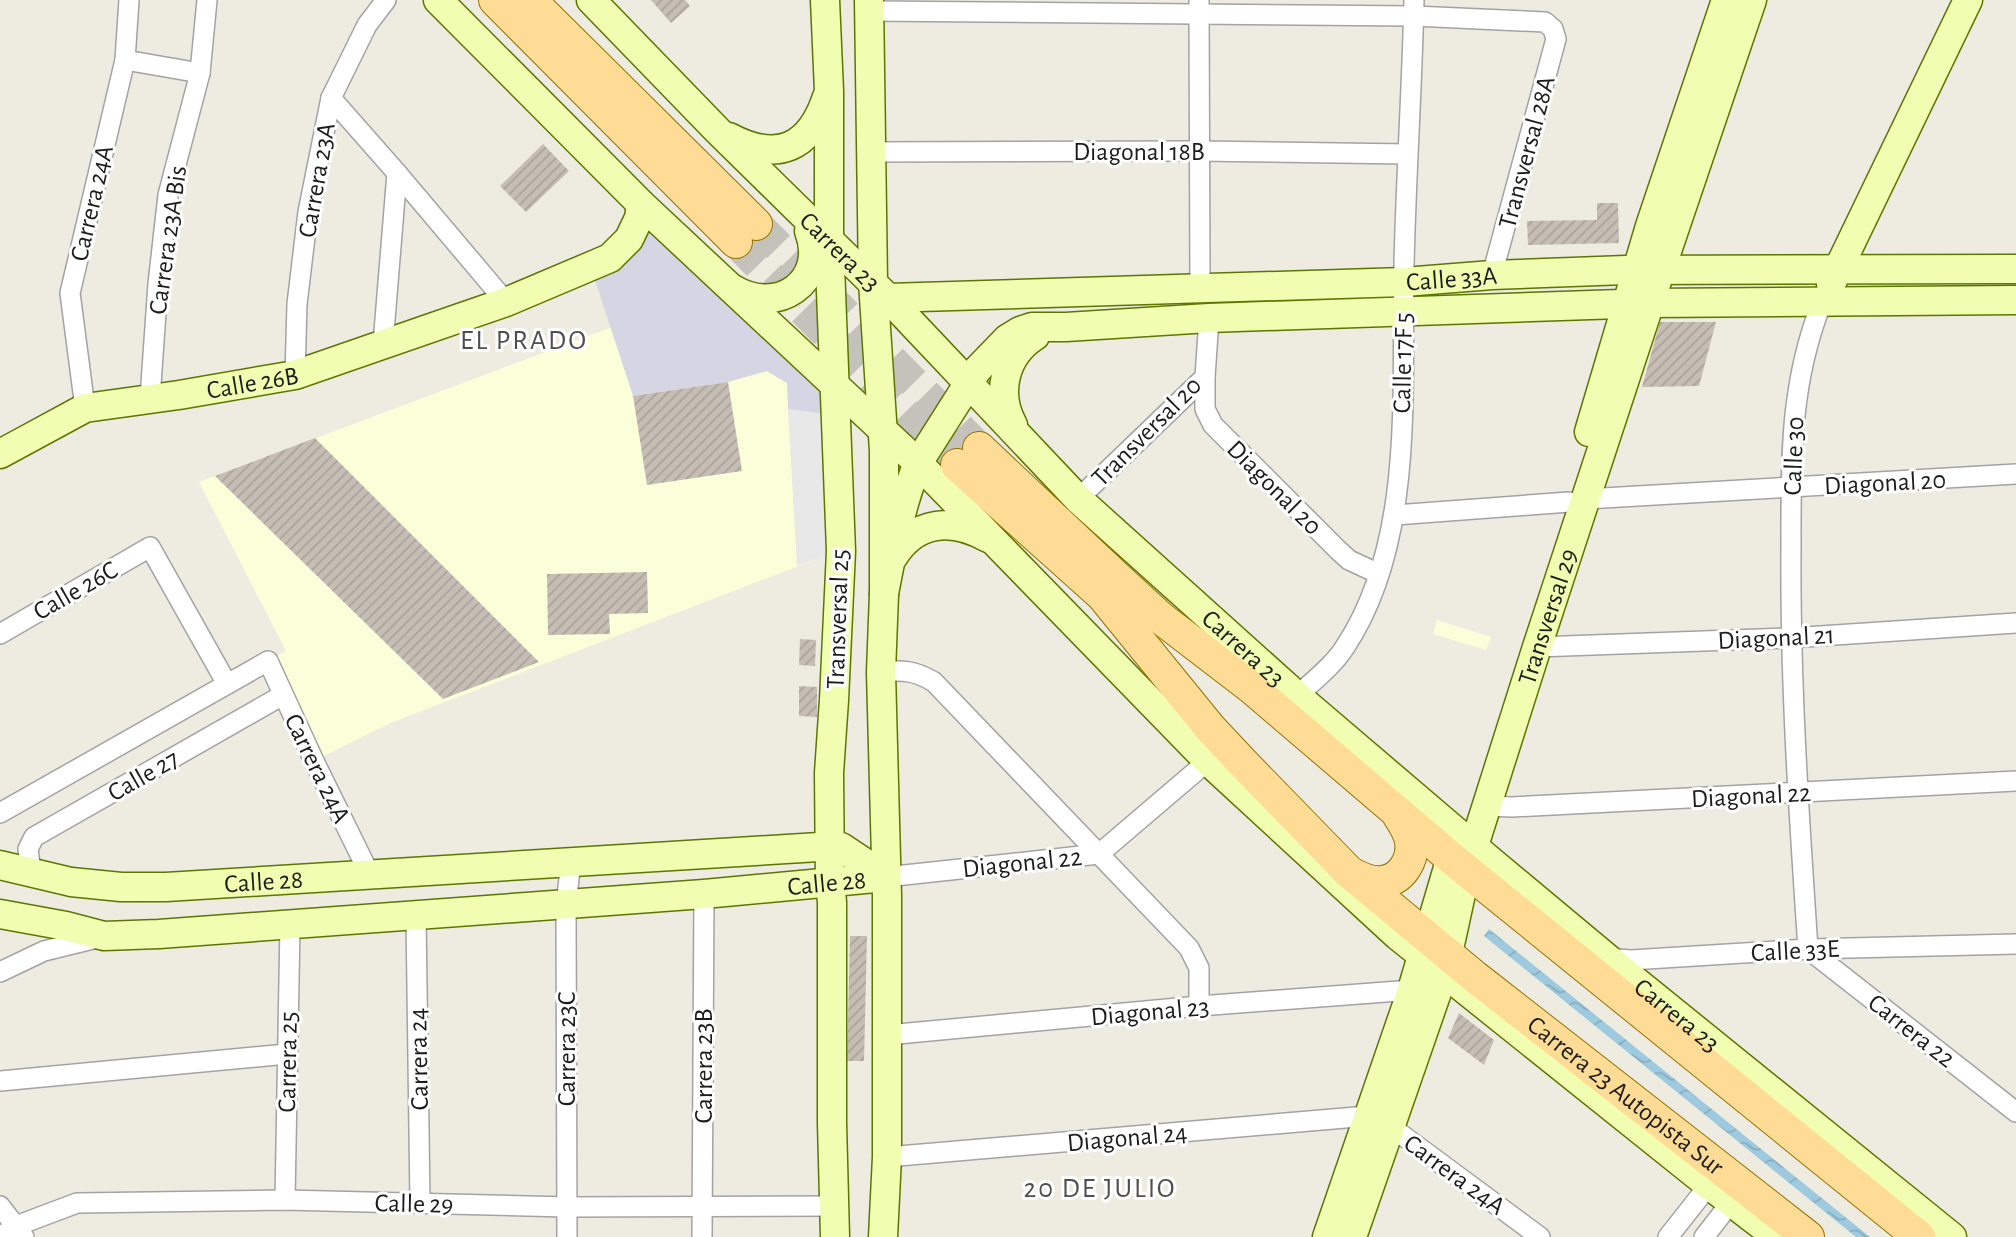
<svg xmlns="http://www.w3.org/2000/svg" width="2016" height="1237" font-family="'Alegreya Sans',sans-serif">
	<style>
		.education { fill: #fbffd9 }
		.parking { fill: #e8e8e8 }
		.plaza { fill: #d6d5e4 }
		.water { fill: url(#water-waves) }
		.building { fill: url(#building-hatch) }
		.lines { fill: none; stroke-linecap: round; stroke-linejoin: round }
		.primary-tunnel { stroke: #c4c2ba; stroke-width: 32; stroke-dasharray: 32 16; stroke-linecap: butt }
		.street-casing { stroke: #a3a3a3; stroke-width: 22 }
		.secondary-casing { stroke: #5d7600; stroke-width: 31 }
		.primary-casing { stroke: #947200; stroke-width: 34 }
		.street { stroke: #fff; stroke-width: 19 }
		.secondary { stroke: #f1fdb0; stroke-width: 28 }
		.primary { stroke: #ffdc95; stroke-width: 32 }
		.labels { text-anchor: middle; stroke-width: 6; stroke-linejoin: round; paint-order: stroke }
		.street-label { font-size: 26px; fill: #1c1c1c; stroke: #fff }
		.neighbourhood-label { font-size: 28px; letter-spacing: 2px; fill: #4f4f4f; stroke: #fff }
	</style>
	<defs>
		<pattern id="water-waves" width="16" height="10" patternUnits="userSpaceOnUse" patternTransform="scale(1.75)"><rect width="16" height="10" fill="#9ecadf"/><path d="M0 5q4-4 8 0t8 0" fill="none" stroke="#88adbf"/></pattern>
		<pattern id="building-hatch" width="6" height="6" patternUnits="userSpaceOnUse" patternTransform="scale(1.75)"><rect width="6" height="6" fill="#c6beb4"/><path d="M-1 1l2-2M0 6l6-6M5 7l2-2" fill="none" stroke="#aaa39a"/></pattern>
	</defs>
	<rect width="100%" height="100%" fill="#eeebe1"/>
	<g class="education">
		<polygon points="612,327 634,396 727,382 767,371 787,383 830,554 393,722 314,761 268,661 286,651 199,482"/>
		<polygon points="1437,620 1491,637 1486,650 1433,634"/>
	</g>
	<polygon class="parking" points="788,409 825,414 830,554 797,566"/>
	<polygon class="plaza" points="639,218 836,388 825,414 788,409 787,383 767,371 728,382 633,396 591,268"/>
	<polygon class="water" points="1489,929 1870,1237 1856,1237 1484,936"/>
	<g class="building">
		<polygon points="651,0 685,0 690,6 671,23"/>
		<polygon points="543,144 569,171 526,212 500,186"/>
		<polygon points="1597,203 1618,203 1619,243 1528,245 1527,221 1597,220"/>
		<polygon points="1660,322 1716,322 1699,386 1642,387"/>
		<polygon points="728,382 742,471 647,485 633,396"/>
		<polygon points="315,438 539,662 443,699 215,476"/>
		<polygon points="647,572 648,613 609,614 610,634 548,635 547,574"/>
		<polygon points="800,639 816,640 815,666 799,665"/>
		<polygon points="799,686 817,687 817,717 799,716"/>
		<polygon points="850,936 867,936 864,1061 847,1061"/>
		<polygon points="1459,1013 1494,1040 1484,1065 1448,1038"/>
	</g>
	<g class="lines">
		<g class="primary-tunnel">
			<polyline points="756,224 979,448"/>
			<polyline points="736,242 957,465"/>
		</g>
		<defs>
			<g id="street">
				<polyline points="1199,1 1200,288"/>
				<polyline points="869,11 1414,16 1545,22 1553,29 1556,39 1492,275"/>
				<polyline points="125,60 200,73"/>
				<polyline points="331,98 397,173 506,302"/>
				<polyline points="871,152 1198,151 1407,154"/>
				<path d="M1822,302C1789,385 1791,462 1791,549C1790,683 1799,816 1808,949L2016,1112"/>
				<polyline points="383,344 397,173"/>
				<polyline points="295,375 297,304 308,212 331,98 367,25 386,0"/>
				<polyline points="1205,377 1205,409 1213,425 1338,550 1349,560 1379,574"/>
				<polyline points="150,398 158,284 168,195 200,73 207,0"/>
				<polyline points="85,408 70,293 125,60 129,0"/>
				<polyline points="1078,499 1205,377 1209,318"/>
				<polyline points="1586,499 2016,474"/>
				<polyline points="1395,515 1569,502"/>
				<polyline points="0,634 150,547 227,684"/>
				<polyline points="1537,647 1790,638 2016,623"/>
				<path d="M881,672C903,670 914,670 934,682L1189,948L1199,968V1006"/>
				<path d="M1297,696C1313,681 1333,666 1345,647C1416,540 1401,388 1404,265C1406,177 1412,88 1414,0"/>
				<polyline points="1486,806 1512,807 2016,781"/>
				<polyline points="0,813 268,661 314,761 370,875"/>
				<polyline points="31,872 28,849 34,837 283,695"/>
				<polyline points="886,877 1099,854 1208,761"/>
				<polyline points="416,916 420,1203"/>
				<polyline points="1605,958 1631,960 1808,949 2016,944"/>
				<polyline points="0,972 44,951 101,937"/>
				<polyline points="887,1035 1199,1006 1412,990"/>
				<polyline points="0,1081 287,1054"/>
				<polyline points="887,1157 1368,1116 1390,1126 1540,1237"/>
				<polyline points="285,1200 290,925"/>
				<polyline points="0,1206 24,1237"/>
				<polyline points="0,1237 16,1226 77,1203 285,1200 567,1207 835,1206"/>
				<polyline points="567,1237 566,905 571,861"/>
				<polyline points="702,1237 704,894"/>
				<polyline points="1668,1237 1709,1185"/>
				<polyline points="1704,1237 1732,1201"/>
			</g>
			<g id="secondary">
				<polyline points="438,0 641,204 918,463 1208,761 1398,936 1709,1185 1777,1237"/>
				<path id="s1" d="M591,0L717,130L888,298L1078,499L1297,696L1474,847L1607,958L1952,1237"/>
				<polyline points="825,0 829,91 829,240 841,551 834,700 829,773 830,883 832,902 832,1123 835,1237"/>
				<polyline points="869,0 873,282 884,451 884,594 881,672 887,896 887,1157 883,1237"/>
				<path d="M729,137C778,163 810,148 827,97"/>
				<polyline points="1831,284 1968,0"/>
				<path d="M733,289C777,316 828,282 809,231"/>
				<path id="s2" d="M888,298L1404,282L1492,275L1626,270L2016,269"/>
				<path d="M1013,425C995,393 1005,355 1035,336"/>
				<polyline points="1589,432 1650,226 1726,0"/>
				<path id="s3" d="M0,454L85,408L179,395L295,375L506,302L610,258L629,239L639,218L641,204"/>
				<path d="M893,557C916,520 952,518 988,538"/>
				<path d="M884,594C892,551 901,504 918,463L977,370L1007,339L1020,331L1032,327H1066L1209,318L1650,303L2016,300"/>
				<path id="s4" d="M0,865L71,882L121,887H166L819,847H841L886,877"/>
				<path id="s5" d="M0,914L66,926L104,936L159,934L704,894L886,877"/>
				<polyline points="1327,1237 1412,990 1455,844"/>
				<path id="s6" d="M1352,1237L1444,972L1466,871L1537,647L1665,257L1752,0"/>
			</g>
			<g id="primary">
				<polyline points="495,0 736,242"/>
				<polyline points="530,0 756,224"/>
				<polyline points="979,448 1116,577 1162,619 1252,688 1451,858 1919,1237"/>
				<path id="s7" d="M957,465L1102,595L1211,729L1242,762L1349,872L1475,977L1808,1237"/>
				<path d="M1350,873C1360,878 1371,884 1382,882C1402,880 1414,859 1411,841C1409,831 1404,824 1399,816"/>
			</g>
		</defs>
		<use href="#street" class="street-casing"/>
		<use href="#secondary" class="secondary-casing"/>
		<use href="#primary" class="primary-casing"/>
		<use href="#street" class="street"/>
		<use href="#secondary" class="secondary"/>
		<use href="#primary" class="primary"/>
	</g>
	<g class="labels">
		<g class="street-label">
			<text x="1139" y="160">Diagonal 18B</text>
			<text transform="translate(1526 152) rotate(-75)" y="9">Transversal 28A</text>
			<text transform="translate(316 180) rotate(-80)" y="9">Carrera 23A</text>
			<text transform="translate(91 203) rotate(-77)" y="9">Carrera 24A</text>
			<text transform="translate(167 240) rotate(-82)" y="9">Carrera 23A Bis</text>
			<text dy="9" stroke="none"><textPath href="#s1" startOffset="354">Carrera 23</textPath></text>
			<text dy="9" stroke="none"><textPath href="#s2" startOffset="564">Calle 33A</textPath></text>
			<text transform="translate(1402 363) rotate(-89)" y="9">Calle 17F 5</text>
			<text dy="9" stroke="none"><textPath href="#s3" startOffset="266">Calle 26B</textPath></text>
			<text transform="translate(1146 431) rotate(-45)" y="9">Transversal 20</text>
			<text transform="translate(1793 456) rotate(-88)" y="9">Calle 30</text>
			<text transform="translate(1885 482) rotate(-3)" y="9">Diagonal 20</text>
			<text transform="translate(1275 487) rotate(45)" y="9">Diagonal 20</text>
			<text transform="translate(75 590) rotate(-30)" y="9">Calle 26C</text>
			<text dy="9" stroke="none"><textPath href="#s6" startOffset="651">Transversal 29</textPath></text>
			<text transform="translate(837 619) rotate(-88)" y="9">Transversal 25</text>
			<text transform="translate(1776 637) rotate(-3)" y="9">Diagonal 21</text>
			<text dy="9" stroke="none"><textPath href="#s1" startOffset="920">Carrera 23</textPath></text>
			<text transform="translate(318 768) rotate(64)" y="9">Carrera 24A</text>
			<text transform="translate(143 775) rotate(-30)" y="9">Calle 27</text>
			<text transform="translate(1751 795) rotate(-3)" y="9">Diagonal 22</text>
			<text transform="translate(1022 862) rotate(-6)" y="9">Diagonal 22</text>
			<text dy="9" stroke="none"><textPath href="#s4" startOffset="266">Calle 28</textPath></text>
			<text dy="9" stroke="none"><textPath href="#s5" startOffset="831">Calle 28</textPath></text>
			<text transform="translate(1795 950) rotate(-3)" y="9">Calle 33E</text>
			<text transform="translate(1150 1011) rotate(-5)" y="9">Diagonal 23</text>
			<text dy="9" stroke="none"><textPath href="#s1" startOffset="1488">Carrera 23</textPath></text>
			<text transform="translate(1912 1030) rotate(38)" y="9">Carrera 22</text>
			<text transform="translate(566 1049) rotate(-90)" y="9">Carrera 23C</text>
			<text transform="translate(418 1059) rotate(-91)" y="9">Carrera 24</text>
			<text transform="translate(287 1062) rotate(-89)" y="9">Carrera 25</text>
			<text transform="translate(703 1066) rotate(-90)" y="9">Carrera 23B</text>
			<text dy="9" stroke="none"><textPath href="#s7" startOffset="922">Carrera 23 Autopista Sur</textPath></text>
			<text transform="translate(1127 1137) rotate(-5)" y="9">Diagonal 24</text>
			<text transform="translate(1455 1174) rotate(36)" y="9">Carrera 24A</text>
			<text transform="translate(414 1203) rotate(1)" y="9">Calle 29</text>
		</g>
		<g class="neighbourhood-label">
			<text x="524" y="349">EL PRADO</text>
			<text x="1100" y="1197">20 DE JULIO</text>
		</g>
	</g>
</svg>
